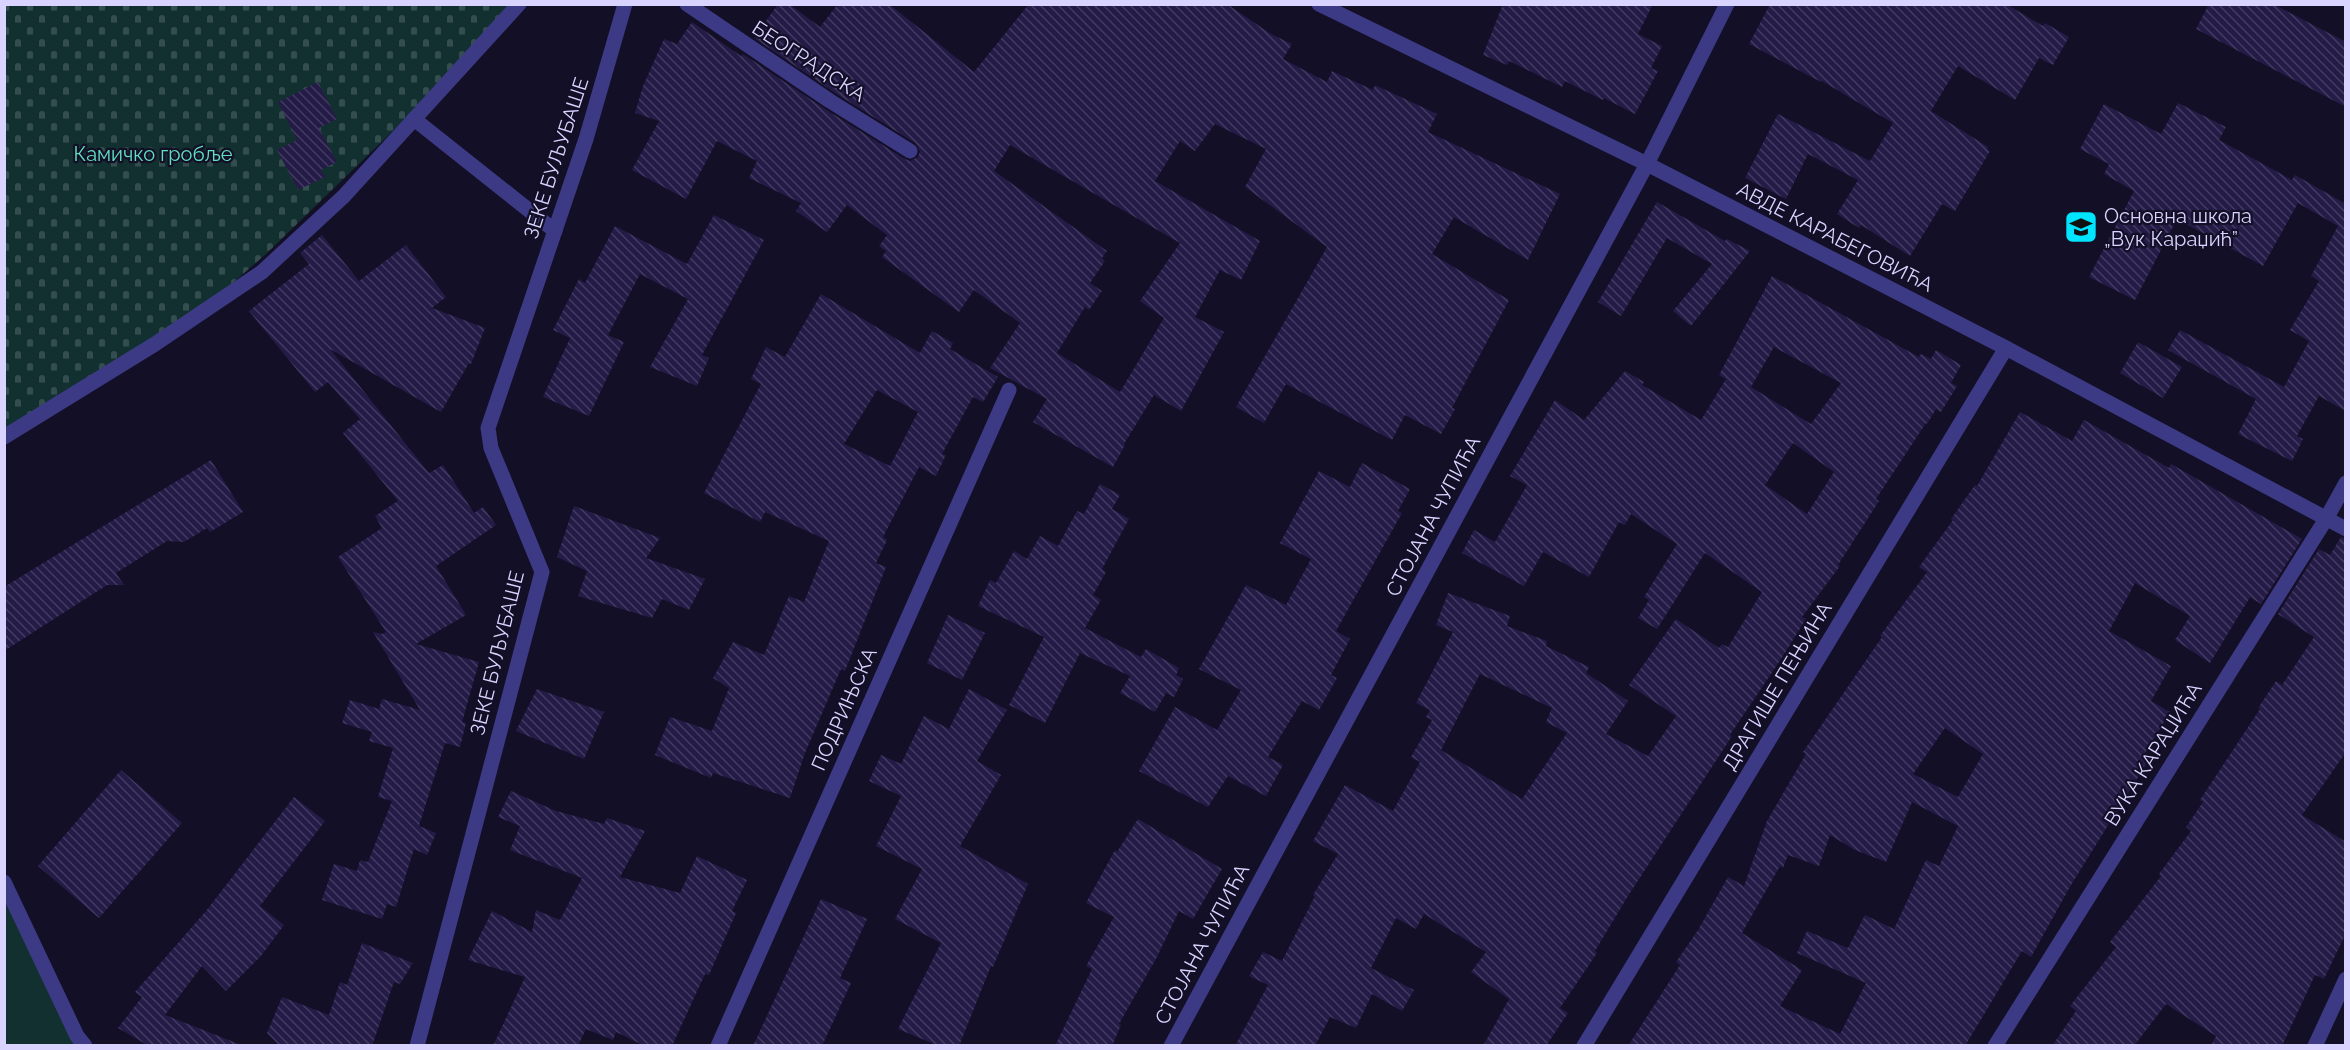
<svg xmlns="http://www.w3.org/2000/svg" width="2350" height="1050" font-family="Raleway,sans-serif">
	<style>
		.green { fill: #12302f }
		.cemetery { fill: url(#cemetery-stones) }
		.building { fill: url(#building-back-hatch); fill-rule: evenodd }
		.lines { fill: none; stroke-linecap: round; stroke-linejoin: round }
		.minor { stroke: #3d3a85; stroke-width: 15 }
		.labels { text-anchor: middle; stroke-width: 4.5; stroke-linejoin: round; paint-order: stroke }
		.street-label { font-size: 20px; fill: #d9d4ff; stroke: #130f26 }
		.park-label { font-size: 20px; fill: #5fe0c0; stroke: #130f26 }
		.poi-label { font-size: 20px; fill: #d9d4ff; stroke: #130f26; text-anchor: start }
	</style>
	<defs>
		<pattern id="cemetery-stones" width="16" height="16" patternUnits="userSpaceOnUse" patternTransform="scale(1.5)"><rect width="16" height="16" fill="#12302f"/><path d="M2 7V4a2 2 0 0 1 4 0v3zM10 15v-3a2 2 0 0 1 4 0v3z" fill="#344d4e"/></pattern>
		<pattern id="building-back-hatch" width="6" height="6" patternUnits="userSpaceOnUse" patternTransform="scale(1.5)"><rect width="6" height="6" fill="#241b47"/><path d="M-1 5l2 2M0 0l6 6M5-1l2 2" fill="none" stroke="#433b63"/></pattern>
	</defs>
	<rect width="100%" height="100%" fill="#130f26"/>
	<polygon class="green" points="4,882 85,1045 5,1045"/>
	<polygon class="cemetery" points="5,5 523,5 266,254 161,345 5,436"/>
	<g class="building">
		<path d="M778,4H789L820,27L838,4H889L974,72L1029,4H1227L1271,34L1292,44L1283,59L1327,82L1332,71L1373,90L1375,85L1437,114L1428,132L1560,194L1528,260L1454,217L1432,254L1509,300L1452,408L1455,409L1441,434L1405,415L1392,440L1286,384L1264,423L1236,407L1327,247L1245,187L1266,149L1215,124L1195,151L1180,141L1155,181L1260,241L1241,280L1220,270L1195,317L1224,332L1181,411L1154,395L1124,444L1125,445L1113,467L1033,422L1047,399L990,368L1020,323L974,290L959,312L882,257L886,251L879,246L887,235L847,205L827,232L796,211L801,203L749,178L757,161L717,141L686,199L632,170L659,121L635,113L643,86L664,39L677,44L692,22L741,56L743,54L825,109L905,159L910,161L918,157L920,151L915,143L835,93L754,38ZM1010,145L1180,243L1140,301L1164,318L1120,392L1057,353L1085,307L1089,310L1102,291L1090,283L1105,261L1102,258L1107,251L994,171Z"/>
		<polygon points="1503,4 1653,4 1638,34 1662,46 1651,68 1658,71 1635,114 1604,98 1603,100 1565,81 1562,87 1509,61 1507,65 1483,55"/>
		<polygon points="1770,4 2006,4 2043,26 2045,23 2069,37 2053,65 2039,58 2015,100 1958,66 1931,111 1988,147 1987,149 1990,151 1955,211 1942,204 1910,256 1861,225 1859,228 1837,214 1858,180 1808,154 1786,199 1745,178 1778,114 1870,161 1893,123 1822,81 1821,82 1749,44"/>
		<polygon points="2209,4 2273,4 2346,42 2346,107 2196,29"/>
		<polygon points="318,82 337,119 319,128 337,162 321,170 325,177 298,190 277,150 297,140 278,102"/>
		<polygon points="2178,103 2226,127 2219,140 2292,180 2295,175 2346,204 2346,411 2319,396 2297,436 2303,439 2292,461 2238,434 2256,399 2168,350 2180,330 2284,387 2309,341 2290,330 2319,281 2311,276 2338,226 2298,203 2263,266 2177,219 2135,300 2089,277 2134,191 2104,174 2109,164 2080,149 2104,104 2161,134"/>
		<polygon points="1657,202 1725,241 1727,239 1750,251 1691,326 1673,311 1712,264 1667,238 1621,316 1598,302"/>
		<polygon points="714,215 764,240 702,355 709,358 697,386 650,367 688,299 640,274 608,335 624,342 589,416 543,397 570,338 553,330 579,279 585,283 615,226 687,264"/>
		<polygon points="322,235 359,281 406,245 446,297 432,308 485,328 471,364 469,363 441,412 330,349 429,473 443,465 474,513 483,507 496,525 436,566 466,615 416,644 479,662 462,722 466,723 460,747 445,743 419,826 436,833 427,855 414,849 396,907 387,904 382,919 322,900 334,864 357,871 360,860 368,862 392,801 378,797 393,748 369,741 372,732 342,723 350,700 379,709 382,699 420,710 373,632 382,634 386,632 338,557 382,528 375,516 398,501 343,433 360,419 328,382 315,392 249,311 309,264 300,253"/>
		<path d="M1772,276L1919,357L1921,354L1931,359L1936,350L1961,365L1951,383L1957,386L1941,412L1936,409L1927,424L1926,423L1876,499L1879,501L1838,565L1840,566L1802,617L1806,619L1783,656L1730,735L1732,736L1628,896L1595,951L1597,953L1560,1008L1568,1013L1546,1046H1483L1509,999L1471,972L1486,952L1424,914L1416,929L1396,918L1371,968L1414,990L1402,1011L1372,994L1356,1028L1330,1017L1315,1046H1235L1268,985L1249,976L1263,952L1282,961L1315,896L1313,895L1338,854L1313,841L1345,785L1393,811L1420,762L1411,757L1432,720L1426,717L1430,710L1416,703L1453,632L1436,625L1448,593L1510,616L1507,626L1547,641L1546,646L1589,667L1586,673L1628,701L1606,734L1648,756L1676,716L1629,685L1676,619L1719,648L1722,644L1728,647L1762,592L1705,553L1657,629L1638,618L1649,600L1644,597L1677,544L1631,514L1625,525L1619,522L1589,577L1543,552L1524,586L1462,553L1474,530L1495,542L1527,485L1510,476L1555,400L1584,420L1625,371L1644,382L1642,385L1701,420L1726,379L1719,375ZM1774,347L1841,383L1811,424L1751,387ZM1793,443L1834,472L1807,514L1765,485ZM1480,674L1552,708L1546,722L1567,733L1522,799L1441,750Z"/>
		<path d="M821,294L920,353L932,331L953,343L950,349L998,377L983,402L973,397L942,454L946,455L936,476L919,467L883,537L887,540L876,563L886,567L845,671L841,669L805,753L790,798L713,773L711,778L655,755L670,717L712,731L729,688L713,678L733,642L764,655L789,596L804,602L829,541L765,512L760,522L704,493L761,384L751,379L766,347L785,357ZM877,390L918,412L890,466L844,444Z"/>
		<polygon points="2138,342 2182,367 2163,398 2120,373"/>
		<path d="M2020,412L2072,441L2084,420L2169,468L2171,464L2302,539L2261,604L2250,597L2210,663L2175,640L2190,616L2135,583L2109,631L2171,666L2151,701L2170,712L2142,758L2148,761L2071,885L2031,957L2022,951L1965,1046H1628L1680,965L1676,962L1698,930L1728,877L1744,886L1767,821L1806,754L1803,752L1882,637L1880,636L1927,572L1919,567L1953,520L1951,519L1975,485L1977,486ZM1945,728L1983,754L1958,797L1913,774ZM1912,802L1958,826L1939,866L1926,860L1894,929L1865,915L1848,948L1807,931L1797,953L1866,983L1840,1034L1780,1006L1802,970L1742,933L1780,866L1783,868L1788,855L1819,866L1830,835L1855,850L1886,862Z"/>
		<polygon points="211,460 243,512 210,532 207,528 184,542 167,541 116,573 124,585 107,585 4,651 4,587"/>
		<polygon points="1362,463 1410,489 1398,511 1402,513 1336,631 1350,639 1331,675 1337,678 1319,710 1302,701 1268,757 1283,765 1266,796 1228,776 1208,807 1139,771 1175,707 1217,730 1241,690 1199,669 1246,585 1286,605 1311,559 1280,543 1319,471 1350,487"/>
		<polygon points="1100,484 1120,495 1112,509 1129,519 1102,569 1106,572 1093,595 1101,600 1085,628 1141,657 1146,649 1179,668 1176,675 1183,679 1174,697 1166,693 1155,712 1120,693 1130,676 1080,653 1045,723 1009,705 1044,637 978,606 990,580 996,583 1014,551 1027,559 1040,536 1058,546 1077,511 1084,514"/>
		<polygon points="574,506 660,538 646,558 705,579 689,610 662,599 652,618 578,596 587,571 557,557"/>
		<polygon points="2341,537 2346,539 2346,752 2302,815 2346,842 2346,933 2324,979 2315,975 2282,1046 2211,1046 2216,1036 2166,1004 2134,1046 2052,1046 2076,1011 2070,1006 2116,947 2110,942 2161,876 2159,874 2191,831 2186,827 2203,802 2200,800 2260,709 2258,708 2276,681 2282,685 2314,637 2278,614 2319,549 2330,555"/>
		<polygon points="948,615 985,633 962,680 927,663"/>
		<polygon points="537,689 604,712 584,759 516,731"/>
		<polygon points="969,689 1007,710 977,761 1001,775 960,846 1028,884 993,967 991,966 959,1046 939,1046 898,1029 941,943 895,919 922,869 876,846 901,796 869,781 881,755 901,764 924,716 949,729"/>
		<polygon points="121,770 182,823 99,918 38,866"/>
		<polygon points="511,791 556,811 604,824 607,818 645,831 620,877 680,893 697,856 747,880 732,911 736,913 709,975 705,974 672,1046 645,1046 616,1032 613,1040 586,1029 578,1046 493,1046 525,977 468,960 492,911 532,932 536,910 560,920 582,878 510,850 520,826 498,817"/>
		<polygon points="294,797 325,821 260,906 284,925 261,956 226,991 202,966 165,1015 239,1044 239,1046 149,1046 118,1028 142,997 135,992 206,911"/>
		<polygon points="1138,819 1222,869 1193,919 1179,911 1157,957 1119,1024 1121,1025 1112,1046 1055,1046 1092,969 1086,966 1114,917 1086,903 1115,850 1117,852"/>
		<polygon points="821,899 867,919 840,978 851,983 822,1046 753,1046"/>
		<polygon points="362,943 413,963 400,984 394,982 372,1046 280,1046 267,1033 282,997 329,1015 340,982 347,985"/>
	</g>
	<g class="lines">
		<g class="minor">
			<polyline points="687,4 830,101 910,151"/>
			<polyline points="1319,4 1647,164 2006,348 2346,529"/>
			<polyline points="414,119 555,231"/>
			<polyline points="4,437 155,344 262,272 344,196 519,4"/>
			<polyline points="4,882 77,1036 85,1046"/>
			<polyline points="417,1046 542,572 491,448 488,428 586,139 625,4"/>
			<polyline points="718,1046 1009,390"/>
			<polyline points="1171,1046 1647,164 1727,4"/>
			<polyline points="1584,1046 2006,348"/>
			<polyline points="1995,1046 2326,519 2346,483"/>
			<polyline points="2315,1046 2346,979"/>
		</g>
	</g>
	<defs>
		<symbol id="school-square" viewBox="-11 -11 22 22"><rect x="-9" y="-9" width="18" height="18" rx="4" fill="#00e5ff" stroke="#130f26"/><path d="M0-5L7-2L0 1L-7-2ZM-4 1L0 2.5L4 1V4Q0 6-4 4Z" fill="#111"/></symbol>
	</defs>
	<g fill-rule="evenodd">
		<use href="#school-square" x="2062" y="208" width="38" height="38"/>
	</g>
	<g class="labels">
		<g class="street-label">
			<text transform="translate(809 61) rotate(33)" y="7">БЕОГРАДСКА</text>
			<text transform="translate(556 158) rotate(-72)" y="7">ЗЕКЕ БУЉУБАШЕ</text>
			<text transform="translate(1835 237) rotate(27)" y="7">АВДЕ КАРАБЕГОВИЋА</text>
			<text transform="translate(1433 516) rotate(-62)" y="7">СТОЈАНА ЧУПИЋА</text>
			<text transform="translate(497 653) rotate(-76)" y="7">ЗЕКЕ БУЉУБАШЕ</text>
			<text transform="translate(1777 686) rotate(-59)" y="7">ДРАГИШЕ ПЕЊИНА</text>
			<text transform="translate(844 709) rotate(-66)" y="7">ПОДРИЊСКА</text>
			<text transform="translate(2153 754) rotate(-58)" y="7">ВУКА КАРАЏИЋА</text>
			<text transform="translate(1202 944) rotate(-62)" y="7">СТОЈАНА ЧУПИЋА</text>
		</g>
		<g class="park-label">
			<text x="153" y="161">Камичко гробље</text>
		</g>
		<g class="poi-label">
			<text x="2104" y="223">Основна школа<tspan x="2104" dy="23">„Вук Караџић”</tspan></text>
		</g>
	</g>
	<rect width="2350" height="1050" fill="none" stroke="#d9d4ff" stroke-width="12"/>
</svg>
